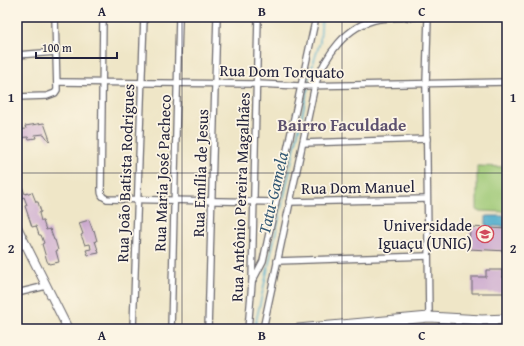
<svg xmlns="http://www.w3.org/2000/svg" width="524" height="346" font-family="'Gentium Book Plus',serif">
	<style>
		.pitch { fill: #9dc874; stroke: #607558 }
		.water { fill: #4eaccc; stroke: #386784 }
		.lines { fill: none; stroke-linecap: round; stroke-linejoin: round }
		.stream { stroke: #4eaccc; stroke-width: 1.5 }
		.building { fill: #ccaacf }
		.street-casing { stroke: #6a676c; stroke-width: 8 }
		.secondary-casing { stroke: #6a676c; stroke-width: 10 }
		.primary-casing { stroke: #6a676c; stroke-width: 11 }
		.street { stroke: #fff; stroke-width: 5.5 }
		.secondary { stroke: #fff; stroke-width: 8 }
		.primary { stroke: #fff; stroke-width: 9 }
		.grid { fill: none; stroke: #22223b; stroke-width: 1; stroke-opacity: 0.55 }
		.labels { text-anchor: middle; stroke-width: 3.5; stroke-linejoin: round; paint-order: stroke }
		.street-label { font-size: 16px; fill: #22223b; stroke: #fcf5e5 }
		.poi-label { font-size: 16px; fill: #22223b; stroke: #fcf5e5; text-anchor: end }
		.neighbourhood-label { font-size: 17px; font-weight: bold; fill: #5e526f; stroke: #fcf5e5 }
		.water-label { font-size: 17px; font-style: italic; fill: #345975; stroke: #fcf5e5 }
		.neatline { fill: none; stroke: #22223b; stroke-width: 1.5 }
		.grid-label { font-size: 13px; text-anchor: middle; font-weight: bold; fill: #22223b }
	</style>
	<rect width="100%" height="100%" fill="#fcf5e5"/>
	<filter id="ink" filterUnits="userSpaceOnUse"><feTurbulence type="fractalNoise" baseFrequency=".025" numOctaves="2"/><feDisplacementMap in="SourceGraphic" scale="8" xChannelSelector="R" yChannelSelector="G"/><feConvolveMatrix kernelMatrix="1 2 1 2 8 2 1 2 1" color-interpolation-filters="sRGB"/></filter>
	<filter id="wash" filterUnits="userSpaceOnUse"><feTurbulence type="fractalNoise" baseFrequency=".012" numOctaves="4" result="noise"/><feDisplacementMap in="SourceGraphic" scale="16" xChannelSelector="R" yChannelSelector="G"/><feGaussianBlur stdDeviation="0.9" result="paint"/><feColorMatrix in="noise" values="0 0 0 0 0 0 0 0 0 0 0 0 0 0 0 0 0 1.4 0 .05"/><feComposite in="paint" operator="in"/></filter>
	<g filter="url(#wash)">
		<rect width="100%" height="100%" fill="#efe6c7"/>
		<polygon class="pitch" points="477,166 507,167 507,212 477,211"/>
		<polygon class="water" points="486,216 505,216 505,227 486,226"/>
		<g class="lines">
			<g class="stream">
				<polyline points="308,84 309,77 320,42 322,17"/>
				<polyline points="255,326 308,88"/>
			</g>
		</g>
		<g id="blocks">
			<g class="building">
				<polygon points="44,123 50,140 49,141 44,134 35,135 36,138 29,139 28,137 17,138 17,130 26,129 25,126"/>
				<polygon points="18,175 25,194 32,192 36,202 38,202 41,212 39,213 41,221 43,221 46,230 50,229 54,240 55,240 58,250 56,251 59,262 49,264 47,261 42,244 44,243 41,235 39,235 36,226 32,227 25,206 27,205 24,197 22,198 19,188 17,189 17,176"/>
				<polygon points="89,220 93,231 94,230 97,241 95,241 99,253 88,255 86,250 91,249 90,244 85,245 81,235 83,234 79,223"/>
				<polygon points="470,227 507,229 507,251 469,249"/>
				<polygon points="486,270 502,270 502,277 507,277 507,293 472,293 472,277 486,277"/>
			</g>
		</g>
	</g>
	<g filter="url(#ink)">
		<use href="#blocks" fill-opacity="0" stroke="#6a676c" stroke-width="1"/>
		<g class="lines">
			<defs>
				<g id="street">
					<path d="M103,17L101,190C101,195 102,197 107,199L275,202"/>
					<polyline points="428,17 426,84 429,317"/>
					<polyline points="17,55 56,52"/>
					<polyline points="57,82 257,84 300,86 507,82"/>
					<polyline points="17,97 47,96 55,93 57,90 55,17"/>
					<polyline points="303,143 427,139"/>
					<polyline points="289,202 427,199"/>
					<polyline points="17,247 25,245"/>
					<polyline points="277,261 428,256"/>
					<polyline points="252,282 263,261 316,17"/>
					<polyline points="17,293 46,286"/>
					<polyline points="478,319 480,329"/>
					<polyline points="133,329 144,17"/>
					<polyline points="171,329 179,17"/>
					<polyline points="208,329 217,17"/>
					<polyline points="248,329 252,283 258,17"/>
					<path d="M263,329L315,85C325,56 346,25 379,19C398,16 419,17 438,17"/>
					<polyline points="456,329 460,318"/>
				</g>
				<polyline id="secondary" points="17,227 68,329"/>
				<polyline id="primary" points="298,329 429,317 482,320 507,319"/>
			</defs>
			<use href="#street" class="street-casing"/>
			<use href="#secondary" class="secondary-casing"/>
			<use href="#primary" class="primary-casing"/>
			<use href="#street" class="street"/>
			<use href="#secondary" class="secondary"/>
			<use href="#primary" class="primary"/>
		</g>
	</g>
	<path class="grid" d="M182,17V329M342,17V329M17,173H507"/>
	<defs>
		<symbol id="university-ring" viewBox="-11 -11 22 22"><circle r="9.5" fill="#fcf5e5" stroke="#d1495b" stroke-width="1.5"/><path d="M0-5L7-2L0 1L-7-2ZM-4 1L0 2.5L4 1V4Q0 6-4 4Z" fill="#d1495b"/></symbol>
	</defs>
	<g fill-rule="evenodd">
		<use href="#university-ring" x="475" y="224" width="20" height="20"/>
	</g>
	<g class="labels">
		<g class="street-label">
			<text transform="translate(282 71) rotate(1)" y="6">Rua Dom Torquato</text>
			<text transform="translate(125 173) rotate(-88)" y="6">Rua João Batista Rodrigues</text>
			<text transform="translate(162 173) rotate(-88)" y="6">Rua Maria José Pacheco</text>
			<text transform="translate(200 173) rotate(-88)" y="6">Rua Emília de Jesus</text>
			<text transform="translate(358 187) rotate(-1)" y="6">Rua Dom Manuel</text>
			<text transform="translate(240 197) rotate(-88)" y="6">Rua Antônio Pereira Magalhães</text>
		</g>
		<g class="poi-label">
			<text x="472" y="231">Universidade<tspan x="472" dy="18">Iguaçu (UNIG)</tspan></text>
		</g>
		<g class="neighbourhood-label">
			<text x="342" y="131">Bairro Faculdade</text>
		</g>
		<g class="water-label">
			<text transform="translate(273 193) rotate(-77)" y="6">Tatu-Gamela</text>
		</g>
	</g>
	<rect width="524" height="346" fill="none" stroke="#fcf5e5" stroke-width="44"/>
	<path d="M36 52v6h81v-6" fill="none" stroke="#22223b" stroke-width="2"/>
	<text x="42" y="52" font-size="12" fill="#22223b" stroke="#fcf5e5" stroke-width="3" paint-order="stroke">100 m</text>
	<rect x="22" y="22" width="480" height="302" class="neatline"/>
	<g class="grid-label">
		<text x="102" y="16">A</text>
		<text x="262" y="16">B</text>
		<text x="422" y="16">C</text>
		<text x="11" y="102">1</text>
		<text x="513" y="102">1</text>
		<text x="11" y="253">2</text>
		<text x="513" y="253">2</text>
		<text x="102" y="340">A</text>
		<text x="262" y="340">B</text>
		<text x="422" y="340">C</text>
	</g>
</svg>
